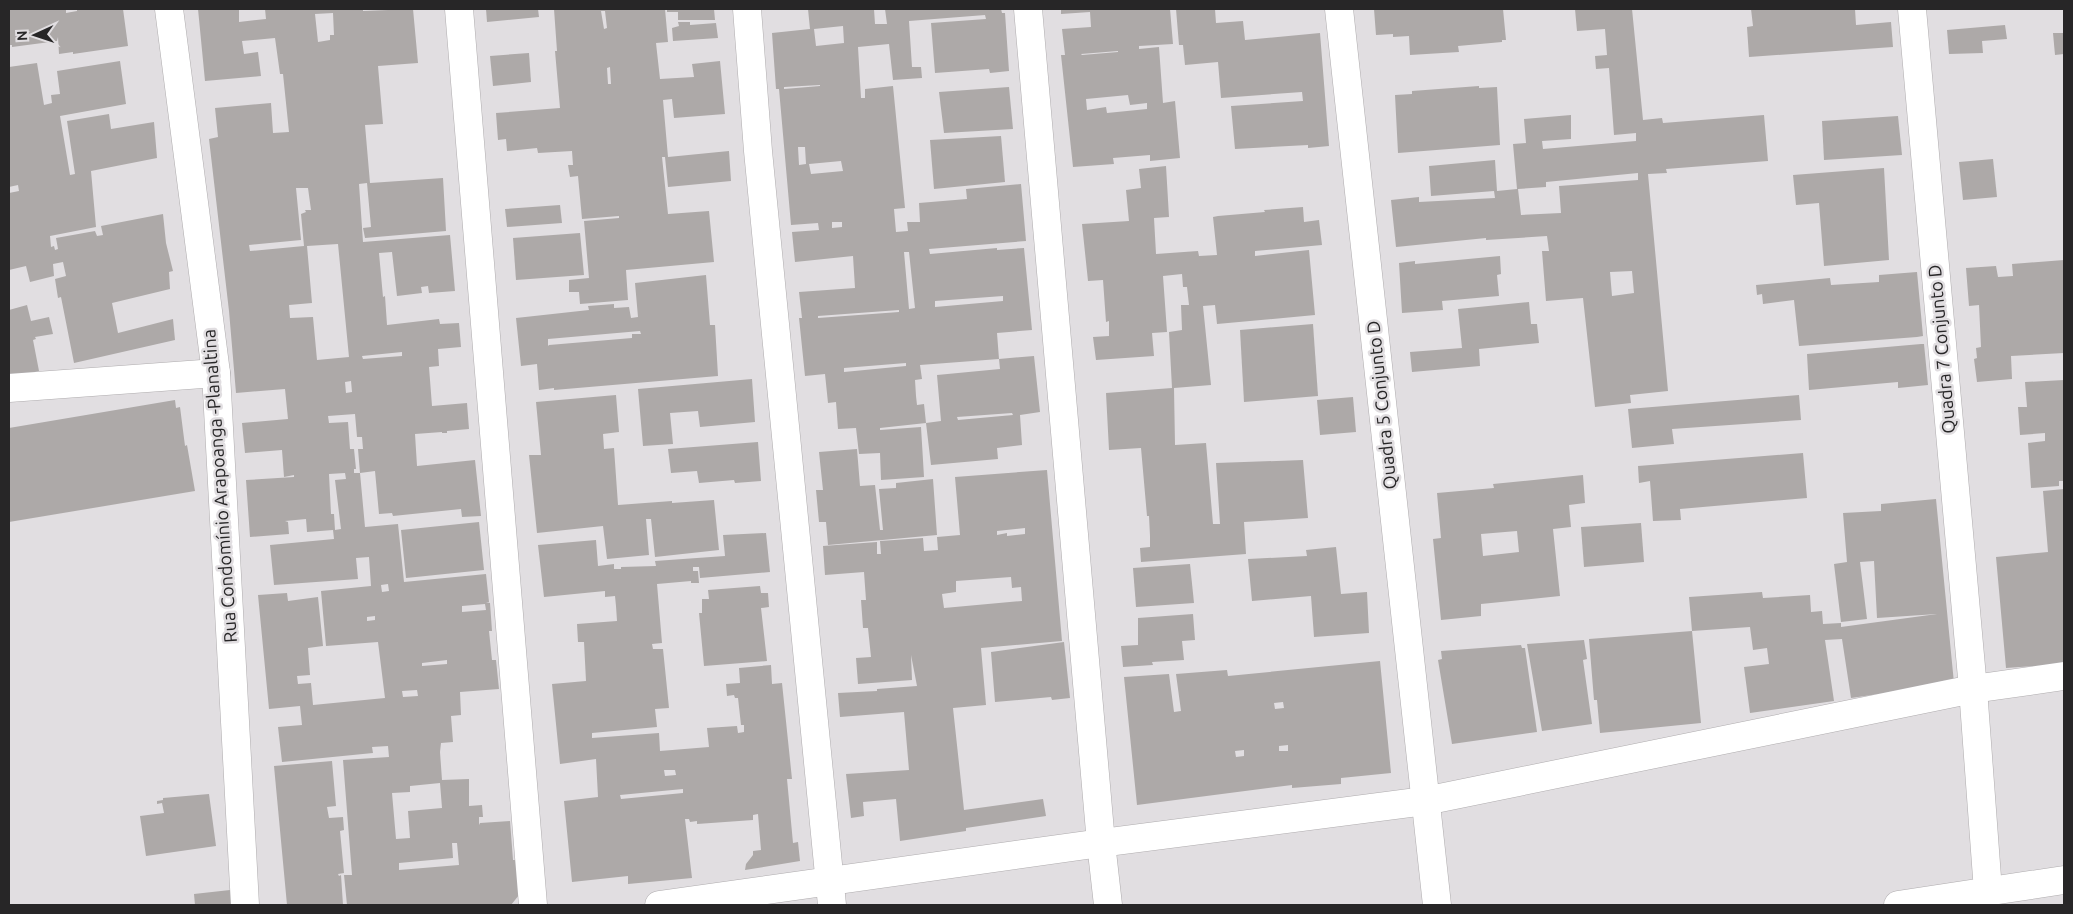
<svg xmlns="http://www.w3.org/2000/svg" width="2073" height="914" font-family="Ubuntu,sans-serif">
	<style>
		.building { fill: #ada9a8; fill-rule: evenodd }
		.lines { fill: none; stroke-linecap: round; stroke-linejoin: round }
		.street-casing { stroke: #afacae; stroke-width: 29 }
		.primary-casing { stroke: #afacae; stroke-width: 29 }
		.street { stroke: #fff; stroke-width: 28 }
		.primary { stroke: #fff; stroke-width: 28 }
		.labels { text-anchor: middle; stroke-width: 5; stroke-linejoin: round; paint-order: stroke }
		.street-label { font-size: 18px; fill: #272627; stroke: #e1dee1 }
	</style>
	<rect width="100%" height="100%" fill="#e1dee1"/>
	<g class="building">
		<polygon points="9,9 66,9 66,13 77,11 77,9 123,9 128,46 73,54 73,52 59,54 58,37 57,41 50,42 12,47 12,45 9,45"/>
		<path d="M198,9H239V22L266,19L265,9H363V11L413,9L418,63L378,66L383,124L365,125L370,183L443,178L446,231L365,238L363,228L371,227L367,183L359,184L363,242L450,235L455,291L429,293L428,286L421,287L422,293L397,296L392,252L379,253L383,297L385,296L387,325L439,319L440,324L459,323L461,347L438,349L439,366L429,367L432,406L467,403L469,429L447,431V433H442V432L415,434L417,466L475,460L481,516L462,517L461,509L393,516L392,513L379,514L375,471L360,473L358,449H363L362,437H357L355,414L328,416L329,423L348,422L350,449H354L356,469H354V473H360L365,527L398,524L404,582L486,574L489,602H486L490,603L492,631H489L492,660H496L499,689L460,692L461,715L451,716L453,742L441,743L440,752L442,780L469,779V806L482,805L483,817H479V825L480,823L510,821L513,860H521L523,890L511,905H347L344,875H352L343,760L389,757L388,746L372,747L373,753L282,762L278,727L302,725L300,706L269,709L258,595L287,593L288,601L318,597L323,646L308,648L310,675L297,676L298,684L311,683L313,705L385,698L378,642L326,646L321,591L371,586L369,557L356,558L358,579L274,585L270,545L334,539L333,530L307,532L306,519L285,521L288,522L289,534L250,537L246,480L294,477V475L284,477L282,450L245,453L242,423L288,419L285,389L236,393L229,311L209,139L218,137L215,108L271,103L273,133L289,132L283,74H280L275,38L242,41L244,54L258,52L261,76L205,81ZM333,13L334,35H330V40L318,42L315,14ZM296,188H308L311,210H305L306,212L301,214L304,246L250,251L249,245L301,240ZM338,244L349,357L317,360L313,317L290,318L289,305L312,303L307,246ZM402,352V356L363,359L362,356ZM351,381L352,392L346,393L345,382ZM345,473L346,479L335,480L341,529L335,530L334,514H331L329,474ZM388,584L389,591L382,592L381,585ZM485,604L486,610L462,612V606ZM375,616V620L367,621V617ZM447,660V664L422,666V663ZM417,690L418,696L403,697L402,691ZM440,783L442,808L408,811L410,838L396,839L392,793L410,792V786ZM452,843H457L459,865L399,870V863L453,858Z"/>
		<polygon points="486,9 538,9 539,17 487,22"/>
		<path d="M554,9H665L668,42L656,43L660,79L694,77L692,64L720,61L725,114L674,118L672,99L663,100L668,157L729,151L731,181L668,187L665,157H662L668,214L709,211L714,262L626,270L628,300L580,304L579,292H569V280L589,278L584,221L619,218V216L582,219L578,176L570,177L568,165H573L572,151L538,153L537,148L507,151L506,139L498,140L496,113L560,108L555,51H557ZM601,11H605L607,28L604,29ZM610,67L611,84H608L607,68Z"/>
		<polygon points="667,9 714,9 715,20 678,20 678,12 667,12"/>
		<path d="M808,9H874L875,24H887L885,9H1001L1002,13H1005L1009,71L990,73L989,69L935,73L931,23L986,19L985,15L909,21L912,67H921L922,78L893,80L889,44L858,47L861,98H865V89L893,86L905,208L894,209L896,232L908,231L907,222H920L919,203L967,199L966,189L1021,184L1026,241L929,249L930,254L997,248V250L1024,248L1032,330L997,333L999,359L920,365L922,379L915,380L916,396L917,405L924,404L926,423L880,428V430L921,427L924,477L881,480L880,453L859,454L856,428L838,429L836,402L828,403L825,374L805,376L799,318H802L799,292L855,288L853,256L795,262L792,232L819,230L818,223L791,225L779,89H776L772,33L810,29ZM843,26L844,43L816,46L814,29ZM820,85V86L784,89V87ZM798,147H805L806,164L799,165ZM841,161L843,171L811,174L809,164ZM832,222H842V227L832,228ZM904,252H909L915,308L909,309ZM1003,296V301L935,307V301ZM899,310V312L818,318V316ZM906,363V366L844,372V368Z"/>
		<path d="M1061,9H1170L1173,44L1139,46V49L1159,47L1163,103L1175,101L1180,158L1150,161V155L1113,158L1114,164L1073,167L1061,55H1065L1062,29L1091,27L1090,12L1061,14ZM1118,51V52L1082,55L1081,54ZM1128,95L1130,105L1147,103V109L1107,113L1106,107L1087,110L1086,99Z"/>
		<polygon points="1176,9 1215,9 1216,23 1243,21 1245,40 1320,33 1329,146 1308,148 1308,145 1235,149 1231,106 1303,101 1302,92 1221,98 1218,62 1185,65 1183,45 1179,45"/>
		<polygon points="1374,9 1503,9 1506,40 1502,40 1502,42 1458,46 1459,52 1410,55 1409,36 1393,37 1393,34 1376,35"/>
		<path d="M1575,9H1632L1643,120L1662,118L1663,123L1764,115L1768,161L1666,169L1667,173L1648,174L1668,391L1630,395L1631,403L1595,407L1583,298L1546,301L1542,251H1549L1547,236L1486,240V238L1396,247L1391,200L1419,197V202L1495,198L1494,191L1431,196L1429,166L1495,160L1497,191L1517,189L1513,144L1526,143L1524,119L1571,115V139L1542,141L1543,149L1636,141V133L1614,135L1609,68L1596,69L1595,56L1607,55L1605,29L1577,31ZM1638,173V180L1559,186L1561,213L1521,215L1518,189L1546,187V182ZM1632,271L1634,293L1612,296L1610,272Z"/>
		<polygon points="1751,9 1855,9 1856,25 1891,22 1893,47 1749,57 1747,27 1753,26"/>
		<polygon points="678,22 690,22 690,25 716,23 718,38 673,41 672,28 679,26"/>
		<polygon points="2005,25 2007,39 1982,41 1983,53 1949,54 1947,30"/>
		<polygon points="2053,33 2064,33 2064,54 2055,55"/>
		<polygon points="529,53 531,82 493,86 490,56"/>
		<polygon points="120,61 126,104 60,116 70,175 75,174 67,121 109,114 111,129 154,122 157,158 91,171 96,227 50,236 51,247 54,246 55,250 58,249 56,238 95,231 97,236 103,235 101,226 163,214 166,243 173,271 169,272 170,289 112,303 118,333 173,319 175,340 74,363 61,297 58,298 55,279 66,276 63,262 53,264 54,276 30,282 26,266 9,270 9,193 19,191 18,185 9,187 9,67 37,63 44,105 52,103 51,95 60,94 57,71"/>
		<polygon points="1479,86 1479,88 1497,87 1500,145 1398,153 1395,95 1412,94 1412,91"/>
		<polygon points="1009,87 1013,129 944,133 939,92"/>
		<polygon points="1898,116 1902,155 1824,160 1822,121"/>
		<polygon points="1001,136 1005,182 934,189 930,140"/>
		<polygon points="1993,159 1997,197 1963,200 1959,162"/>
		<polygon points="1166,166 1169,217 1154,218 1156,254 1198,251 1199,256 1217,255 1213,217 1218,216 1265,212 1264,210 1303,207 1304,222 1319,220 1322,245 1255,251 1255,256 1309,250 1315,315 1217,324 1215,305 1203,306 1211,385 1174,388 1175,445 1206,443 1213,524 1220,524 1216,463 1303,460 1308,518 1244,522 1246,554 1141,562 1140,548 1150,547 1150,536 1149,516 1147,516 1141,448 1109,450 1106,393 1172,388 1169,332 1182,330 1181,305 1189,305 1187,287 1183,287 1182,274 1163,276 1167,332 1152,333 1154,356 1096,360 1093,337 1109,336 1109,321 1106,322 1103,280 1088,281 1082,224 1129,221 1126,190 1141,188 1139,169"/>
		<polygon points="1884,168 1889,260 1824,266 1819,203 1796,205 1793,175"/>
		<polygon points="560,205 562,223 507,227 505,209"/>
		<polygon points="580,233 584,275 516,280 513,238"/>
		<polygon points="1500,256 1501,274 1497,275 1499,296 1442,301 1443,310 1402,313 1399,263 1415,261 1415,264"/>
		<polygon points="2064,260 2064,353 2011,356 2012,379 1977,382 1974,359 1977,358 1976,348 1981,347 1979,305 1969,306 1966,268 1996,266 1998,277 2013,276 2012,264"/>
		<polygon points="1917,272 1923,336 1917,337 1799,346 1794,300 1763,304 1762,294 1757,295 1756,285 1830,278 1831,285 1879,282 1879,275"/>
		<path d="M706,275L710,325H715L718,376L554,390V388L539,390L537,364L521,366L516,318L589,310L588,306L614,304V308L629,307L631,318L638,317L635,283ZM640,331L641,334H632V338L549,345L548,346V339Z"/>
		<polygon points="1529,302 1531,324 1537,324 1539,343 1479,349 1480,366 1412,372 1410,352 1462,348 1458,309"/>
		<polygon points="27,305 31,321 49,317 53,334 35,337 36,339 33,340 39,371 9,378 9,310"/>
		<polygon points="1313,324 1318,396 1244,402 1240,330"/>
		<polygon points="1921,344 1924,344 1928,385 1898,388 1898,382 1809,390 1807,354"/>
		<path d="M1034,356L1040,412L1020,415L1022,445L997,448L998,459L931,465L926,423L941,421L937,375L1000,369L999,359ZM1012,413L1013,415L958,420L957,417Z"/>
		<polygon points="752,379 755,422 700,427 698,411 670,413 673,444 643,446 638,389"/>
		<polygon points="2064,380 2064,481 2059,481 2059,486 2031,488 2028,443 2045,441 2045,433 2020,435 2018,407 2027,407 2025,382"/>
		<polygon points="616,395 619,432 603,434 604,449 614,448 618,505 672,501 672,503 714,500 719,550 655,557 651,519 646,519 649,555 607,559 603,526 537,533 529,455 541,455 536,402"/>
		<polygon points="1799,395 1801,420 1672,429 1674,444 1632,448 1628,409"/>
		<polygon points="1353,397 1356,432 1320,435 1317,400"/>
		<polygon points="175,400 176,408 180,407 185,446 187,445 195,491 9,522 9,428"/>
		<polygon points="758,442 761,481 735,483 734,480 699,483 697,471 671,473 668,449"/>
		<polygon points="857,449 860,486 875,485 880,530 883,530 879,489 896,488 896,483 933,479 937,535 828,545 826,522 819,522 816,490 823,490 819,452"/>
		<polygon points="1803,453 1807,498 1680,509 1681,520 1653,521 1650,481 1639,483 1638,466"/>
		<path d="M1047,470L1062,641L981,648L986,705L953,708L964,810L1043,799L1046,816L966,828V831L900,841L896,799L863,802L864,816L851,818L846,774L909,770L904,712L840,717L838,693L877,691V689L917,686L911,655L912,680L858,684L856,658L871,657L868,628H863L861,600H866L864,572L825,575L823,546L877,542V554H881L880,541L923,538L924,551L938,550L937,537L960,535L955,477ZM1025,528V534L1007,536V533L997,535V531ZM1011,577L1012,588L1021,587L1022,601L944,608L942,594L956,592V581Z"/>
		<path d="M1583,475L1585,503L1569,505L1571,527L1553,529L1560,596L1481,604V616L1441,620L1433,539L1441,538L1437,493L1494,488L1493,484ZM1517,531L1519,552L1483,556L1481,534Z"/>
		<polygon points="2064,489 2064,664 2006,668 1996,557 2048,552 2043,491"/>
		<polygon points="1936,499 1954,683 1851,698 1842,639 1825,640 1834,701 1750,713 1744,667 1769,664 1767,648 1753,650 1750,627 1692,631 1689,597 1762,592 1763,598 1810,595 1811,612 1822,611 1823,624 1841,623 1841,627 1937,614 1877,618 1874,561 1860,562 1867,619 1841,622 1834,564 1847,562 1843,513 1881,511 1881,504"/>
		<polygon points="479,522 484,570 406,578 401,530"/>
		<polygon points="1641,523 1644,562 1584,567 1581,527"/>
		<path d="M766,533L770,572L700,578L699,567H693V571H698L699,583H691V581L657,584L662,643L652,644L653,649H663L669,708L655,709L657,727L592,733V738L659,733L660,751L709,747L707,728L737,726L738,733L744,732V725H741L738,698H735L734,695L727,696L726,684L740,683L739,668L771,665L772,684L782,683L792,779H787L793,843L798,842L800,861L745,870L746,864L753,855V851L761,850L758,814L753,815V820L697,824V821L690,822L689,819H685L692,878L628,884V876L572,882L564,801L598,797L596,759L560,764L552,684L586,681L584,642H578L577,624L617,621L616,606L615,596L605,597V591L544,597L538,545L596,540L598,566L614,564V569H621V567L656,566L655,561L725,556L723,535ZM664,770H675L676,775L665,776ZM683,789V793L621,799L620,795Z"/>
		<polygon points="1336,547 1341,594 1367,592 1369,633 1314,637 1311,596 1252,601 1248,559 1307,556 1306,550"/>
		<polygon points="1190,564 1194,603 1136,607 1133,568"/>
		<polygon points="760,586 761,593 768,593 769,607 761,608 767,661 704,666 699,613 702,613 702,599 709,599 708,590"/>
		<polygon points="1193,614 1195,640 1182,641 1184,660 1152,662 1153,665 1123,667 1121,646 1138,645 1138,618"/>
		<polygon points="1692,631 1701,723 1600,733 1597,700 1594,700 1589,639"/>
		<polygon points="1584,640 1587,659 1583,660 1592,724 1542,731 1527,644"/>
		<polygon points="1064,642 1070,698 1052,700 1051,697 995,702 991,652"/>
		<polygon points="1521,645 1522,648 1525,648 1537,732 1452,744 1438,660 1442,659 1441,651"/>
		<path d="M1380,661L1391,773L1341,778V784L1292,788V785L1137,805L1124,677L1169,674L1174,712L1181,711L1176,674L1227,670L1228,676ZM1283,702L1284,708L1275,709L1274,703ZM1288,745V751H1279V746ZM1244,750V756L1236,757L1235,751Z"/>
		<polygon points="332,761 336,806 327,807 329,818 343,817 344,830 340,831 344,873 338,874 339,876 341,875 343,905 287,905 274,766"/>
		<polygon points="209,794 216,846 146,856 140,816 164,813 162,803 157,804 157,801 163,800 163,798"/>
		<polygon points="230,890 232,905 195,905 194,894"/>
	</g>
	<g class="lines">
		<defs>
			<g id="street">
				<polyline points="169,9 216,373 245,905"/>
				<polyline points="459,9 533,905"/>
				<polyline points="747,9 758,151 832,905"/>
				<polyline points="1028,9 1101,843 1108,905"/>
				<polyline points="1339,9 1437,905"/>
				<polyline points="1912,9 1973,689 1988,891"/>
				<polyline points="9,388 216,373"/>
				<polyline points="659,905 1101,843 1425,801 1973,689 2064,676"/>
			</g>
			<polyline id="primary" points="1898,905 2064,880"/>
		</defs>
		<use href="#street" class="street-casing"/>
		<use href="#primary" class="primary-casing"/>
		<use href="#street" class="street"/>
		<use href="#primary" class="primary"/>
	</g>
	<g class="labels">
		<g class="street-label">
			<text transform="translate(1942 349) rotate(-95)" y="6">Quadra 7 Conjunto D</text>
			<text transform="translate(1382 405) rotate(-96)" y="6">Quadra 5 Conjunto D</text>
			<text transform="translate(220 486) rotate(-94)" y="6">Rua Condomínio Arapoanga -Planaltina</text>
		</g>
	</g>
	<rect width="2073" height="914" fill="none" stroke="#272627" stroke-width="20"/>
	<g transform="translate(35 35) rotate(267)" stroke="#e1dee1" stroke-width="4" paint-order="stroke">
	<path d="M0-4L9 19L0 12L-9 19Z" fill="#272627"/>
	<text y="-8" font-size="14" font-weight="bold" text-anchor="middle" fill="#272627">N</text>
	</g>
</svg>
